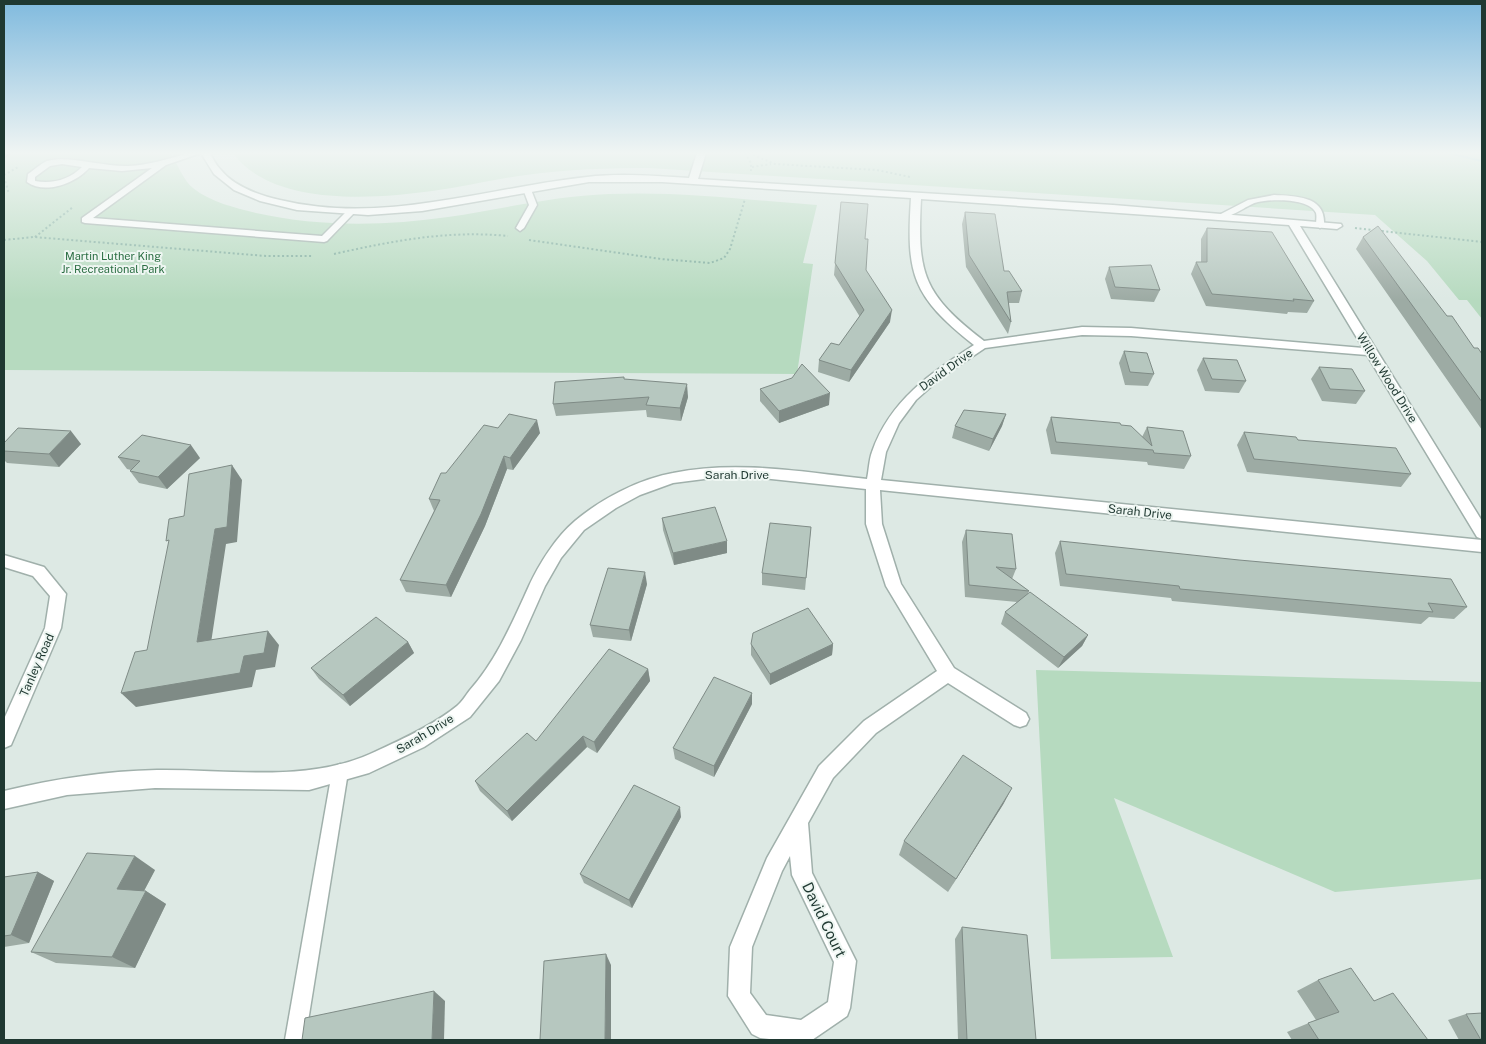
<svg xmlns="http://www.w3.org/2000/svg" width="1486" height="1044" font-family="'Public Sans',sans-serif">
	<style>
		.green { fill: #b6dabf }
		.lines { fill: none; stroke-linecap: round; stroke-linejoin: round }
		.stream { fill: #85c4ce; fill-rule: evenodd }
		.lane-casing { stroke: #a0b0ab; stroke-width: 3 }
		.street-casing { stroke: #a0b0ab; stroke-width: 3 }
		.path { stroke: #7eac9d; stroke-width: 2; stroke-dasharray: 2 2.5; stroke-linecap: butt }
		.lane { fill: #fff; fill-rule: evenodd }
		.street { fill: #fff; fill-rule: evenodd }
		.wall { fill: #9daba4 }
		.shaded-wall { fill: #7f8b86 }
		.building { fill: #b6c7bf; stroke: #7f8b86 }
		.labels { text-anchor: middle; stroke-width: 4; stroke-linejoin: round; paint-order: stroke }
		.far-park-label { font-size: 11px; fill: #2b6e43; stroke: #eef6f2 }
		.street-label { font-size: 12px; fill: #1f3831; stroke: #eef6f2 }
		.near-street-label { font-size: 15px; fill: #1f3831; stroke: #eef6f2 }
	</style>
	<rect width="100%" height="100%" fill="#dde9e4"/>
	<g class="green">
		<path d="M4,153H171C177,164 184,181 193,188C210,202 236,208 256,213C319,227 385,226 448,217C502,209 554,196 609,194C678,191 748,200 817,205L803,263L813,264L797,374L4,370Z"/>
		<path d="M233,153H1482V319L1467,300H1459L1427,261L1375,215L650,168C609,168 567,169 526,175C494,179 464,187 432,191C374,199 272,207 233,153Z"/>
		<polygon points="1036,670 1482,682 1482,879 1335,892 1114,798 1173,957 1051,959"/>
	</g>
	<g class="lines">
		<polygon class="stream" points="1443,153 1453,153 1482,160 1482,162"/>
		<defs>
			<g id="lane">
				<path d="M188,153H201L166,165L93,218L322,236L349,209L356,211L327,241L324,242L85,223L82,222V218L152,168L122,171L89,168C76,183 45,195 27,182L28,174C34,170 40,164 47,161C68,155 104,167 128,166C149,165 168,159 188,153ZM62,164L82,167C69,180 52,184 35,181V177L50,166Z"/>
				<polygon points="524,187 530,187 537,205 524,228 520,231 516,228 529,205 523,189"/>
				<path d="M1274,195C1296,196 1326,196 1324,225L1320,228L1316,225C1316,221 1317,217 1316,213C1310,198 1271,199 1258,202C1247,204 1228,222 1219,215L1248,200Z"/>
				<polygon points="340,764 346,767 348,772 305,1040 285,1040 332,772 334,767"/>
			</g>
			<g id="street">
				<path d="M201,153H210C213,159 216,165 220,169C234,187 259,195 280,200C384,225 484,188 587,177C619,173 657,176 689,178L697,153H706L698,179L1113,205L1341,224L1342,226L1337,229L1300,226L1482,521V539L1477,537L1367,355L1131,336L1082,335L985,348L942,377L916,400L899,423L886,452L881,480L1482,540V552L880,490L882,524L901,584L954,668L1026,713L1029,719L1026,725L1020,727L1014,725L948,683L876,733L833,778L808,823L812,873L856,961L850,1008L847,1016L812,1040H779L760,1038L752,1034L728,996L730,947L767,858L819,766L864,721L937,671L886,586L866,524V489L752,477L712,478L673,483L640,495L616,508L584,530L561,558L545,586L521,640L499,681L470,717L424,747L369,773L309,790L155,788L67,795L4,809V791C54,779 105,771 157,770C226,769 305,783 370,754C397,742 434,725 457,706C462,702 466,695 470,690C497,659 512,623 529,586C539,564 556,537 575,521C601,499 639,479 673,473C737,460 803,472 867,479C869,470 869,460 872,452C890,400 931,373 974,345C912,296 906,275 911,198L662,182H589L422,211L368,215L297,210L260,201L234,190L214,174ZM921,199L1289,225L1363,348L1131,328L1082,327L984,341C923,294 917,274 921,199ZM790,856L792,875L834,962L828,1002L801,1020L766,1015L750,993L752,947L782,871Z"/>
				<polygon points="4,555 44,567 66,594 61,628 11,745 4,748 4,719 45,628 50,596 33,576 4,567"/>
			</g>
		</defs>
		<use href="#lane" class="lane-casing"/>
		<use href="#street" class="street-casing"/>
		<g class="path">
			<polyline points="745,153 751,163 751,171"/>
			<polyline points="749,153 775,164 877,170 910,177"/>
			<polyline points="752,167 771,164"/>
			<polyline points="4,175 18,167"/>
			<polyline points="4,177 9,194"/>
			<polyline points="1355,228 1482,242"/>
			<polyline points="35,237 73,207"/>
			<polyline points="4,240 34,237 266,256 313,256"/>
			<polyline points="529,240 661,259 710,263 724,258 730,249 745,199"/>
			<path d="M334,254C392,241 448,230 508,236"/>
		</g>
		<use href="#lane" class="lane"/>
		<use href="#street" class="street"/>
	</g>
	<g class="wall">
		<polygon points="841,202 865,239 866,270 890,322 849,382 818,372 819,360 839,345 860,317 834,275"/>
		<polygon points="965,212 1004,271 1022,291 1019,303 1008,303 1011,322 1008,334 966,267 962,224"/>
		<polygon points="1207,228 1314,301 1307,313 1288,312 1287,314 1206,306 1191,274 1196,262 1201,262 1201,239"/>
		<polygon points="1363,237 1447,316 1474,348 1482,354 1482,430 1356,249"/>
		<polygon points="1109,267 1160,290 1154,302 1111,299 1105,279"/>
		<polygon points="1124,351 1154,374 1148,386 1125,385 1119,363"/>
		<polygon points="1203,358 1246,381 1239,393 1205,391 1197,370"/>
		<polygon points="1319,367 1365,391 1356,404 1322,401 1311,379"/>
		<polygon points="624,379 688,397 681,421 647,417 646,410 556,416 553,404"/>
		<polygon points="760,389 829,405 779,423 760,401"/>
		<polygon points="1006,414 1002,426 989,451 952,438 955,426"/>
		<polygon points="1051,417 1121,425 1142,437 1147,427 1191,456 1184,469 1148,465 1147,462 1051,454 1046,430"/>
		<polygon points="498,428 540,433 513,470 507,469 485,526 451,597 406,592 400,580 434,511 429,499 446,473"/>
		<polygon points="1244,432 1298,440 1411,474 1401,487 1247,472 1237,445"/>
		<polygon points="4,443 81,444 59,467 7,463 4,460"/>
		<polygon points="118,457 200,458 167,489 139,483 130,471 131,470 127,469"/>
		<polygon points="662,518 727,553 674,565 663,530"/>
		<polygon points="811,527 805,590 762,585 762,573"/>
		<polygon points="966,530 1016,569 1012,579 1029,591 1028,593 1088,635 1082,646 1058,668 1001,624 1005,612 1017,602 965,597 962,542"/>
		<polygon points="1060,541 1467,607 1454,619 1429,617 1421,624 1172,601 1171,598 1060,586 1055,553"/>
		<polygon points="647,584 631,641 593,637 590,625"/>
		<polygon points="408,642 414,653 350,706 319,679 311,668"/>
		<polygon points="751,644 833,644 832,655 770,685 751,655"/>
		<polygon points="648,669 650,681 597,753 587,747 512,821 480,791 475,781"/>
		<polygon points="752,704 714,777 675,759 673,748"/>
		<polygon points="1004,803 948,892 899,855 904,841"/>
		<polygon points="681,817 632,908 584,883 580,874"/>
		<polygon points="155,870 144,891 146,891 166,904 135,968 56,963 31,952"/>
		<polygon points="38,872 54,881 29,943 4,947 4,877"/>
		<polygon points="962,927 1036,1040 958,1040 955,939"/>
		<polygon points="1318,980 1374,1000 1428,1040 1292,1040 1287,1032 1316,1020 1297,991"/>
		<polygon points="1466,1014 1482,1040 1459,1040 1448,1020"/>
	</g>
	<g class="shaded-wall">
		<polygon points="4,153 12,153 4,159"/>
		<polygon points="892,310 890,322 849,382 851,370"/>
		<polygon points="687,384 688,397 681,421 680,408"/>
		<polygon points="830,393 829,405 779,423 779,411"/>
		<polygon points="1006,414 1002,426 989,451 993,439"/>
		<polygon points="537,420 540,433 513,470 510,458"/>
		<polygon points="71,431 81,444 59,467 49,454"/>
		<polygon points="191,445 200,458 167,489 158,477"/>
		<polygon points="504,456 507,469 485,526 451,597 446,585"/>
		<polygon points="232,465 242,480 237,542 226,544 209,656 197,642 215,529"/>
		<polygon points="727,541 727,553 674,565 673,553"/>
		<polygon points="645,572 647,584 631,641 629,630"/>
		<polygon points="268,631 279,645 275,667 256,670 252,687 136,707 121,693 244,656"/>
		<polygon points="1088,635 1082,646 1058,668 1064,657"/>
		<polygon points="408,642 414,653 350,706 343,695"/>
		<polygon points="833,644 832,655 770,685 770,674"/>
		<polygon points="648,669 650,681 597,753 594,742"/>
		<polygon points="752,693 752,704 714,777 714,766"/>
		<polygon points="583,736 587,747 512,821 507,811"/>
		<polygon points="1012,788 1004,803 948,892"/>
		<polygon points="680,807 681,817 632,908 629,900"/>
		<polygon points="135,856 155,870 138,902 117,889"/>
		<polygon points="38,872 54,881 29,943 11,935"/>
		<polygon points="146,891 166,904 135,968 112,957"/>
		<polygon points="606,954 611,965 611,1040 605,1040"/>
		<polygon points="434,991 445,1001 444,1040 432,1040"/>
	</g>
	<g class="building">
		<polygon points="841,202 868,204 865,239 868,239 866,270 892,310 851,370 819,360 831,343 839,345 864,310 835,263"/>
		<polygon points="965,212 995,214 1004,271 1009,271 1022,291 1007,292 1011,322 969,255"/>
		<polygon points="1378,226 1447,316 1452,316 1474,348 1478,348 1482,354 1482,402 1363,237"/>
		<polygon points="1207,228 1272,232 1314,301 1293,299 1294,301 1212,294 1196,262 1207,262"/>
		<polygon points="1151,265 1160,290 1115,287 1109,267"/>
		<polygon points="1124,351 1147,353 1154,374 1130,372"/>
		<polygon points="1203,358 1237,360 1246,381 1212,379"/>
		<polygon points="802,364 830,393 779,411 760,389 792,378"/>
		<polygon points="1319,367 1352,369 1365,391 1330,389"/>
		<polygon points="624,377 624,379 687,384 680,408 646,405 649,397 553,404 555,382"/>
		<polygon points="964,410 1006,414 993,439 955,426"/>
		<polygon points="509,414 537,420 510,458 504,456 481,514 446,585 400,580 440,500 429,499 441,473 446,473 484,425 498,428"/>
		<polygon points="1051,417 1120,423 1121,425 1131,426 1152,446 1147,427 1183,431 1191,456 1154,453 1153,450 1056,442"/>
		<polygon points="18,428 71,431 49,454 4,451 4,443"/>
		<polygon points="1244,432 1296,437 1298,440 1396,448 1411,474 1254,459"/>
		<polygon points="142,435 191,445 158,477 130,471 140,461 118,457"/>
		<polygon points="232,465 227,527 215,529 197,642 268,631 264,653 244,656 240,673 121,693 135,652 147,650 169,540 166,541 169,519 184,516 189,474"/>
		<polygon points="715,507 727,541 673,553 662,518"/>
		<polygon points="770,523 811,527 806,578 762,573"/>
		<polygon points="966,530 1012,534 1016,569 996,567 1029,591 969,585"/>
		<polygon points="1060,541 1239,560 1451,579 1467,607 1428,603 1433,612 1180,589 1179,586 1066,574"/>
		<polygon points="608,568 645,572 629,630 590,625"/>
		<polygon points="1030,592 1088,635 1064,657 1005,612"/>
		<polygon points="808,608 833,644 770,674 751,644 753,633"/>
		<polygon points="376,617 408,642 343,695 311,668"/>
		<polygon points="609,649 648,669 594,742 583,736 507,811 475,781 527,733 536,741"/>
		<polygon points="714,677 752,693 714,766 673,748"/>
		<polygon points="963,755 1012,788 956,879 904,841"/>
		<polygon points="634,785 680,807 629,900 580,874"/>
		<polygon points="87,853 135,856 117,889 146,891 112,957 31,952"/>
		<polygon points="38,872 11,935 4,936 4,877"/>
		<polygon points="962,927 1027,935 1036,1040 967,1040"/>
		<polygon points="606,954 605,1040 540,1040 544,961"/>
		<polygon points="1351,968 1374,1001 1393,993 1428,1040 1319,1040 1308,1023 1339,1012 1318,980"/>
		<polygon points="434,991 432,1040 302,1040 305,1018"/>
		<polygon points="1482,1013 1482,1040 1481,1040 1466,1014"/>
	</g>
	<linearGradient id="sky" x2="0" y2="1"><stop stop-color="#80bade"/><stop offset="0.51" stop-color="#f0f5f3"/><stop offset="1" stop-color="#f0f5f3" stop-opacity="0"/></linearGradient>
	<rect width="1486" height="300" fill="url(#sky)"/>
	<g class="labels">
		<g class="far-park-label">
			<text x="113" y="260">Martin Luther King<tspan x="113" dy="13">Jr. Recreational Park</tspan></text>
		</g>
		<g class="street-label">
			<text transform="translate(946 370) rotate(-36)" y="4">David Drive</text>
			<text transform="translate(1387 378) rotate(58)" y="4">Willow Wood Drive</text>
			<text x="737" y="479">Sarah Drive</text>
			<text transform="translate(1140 512) rotate(6)" y="4">Sarah Drive</text>
			<text transform="translate(37 665) rotate(-66)" y="4">Tanley Road</text>
			<text transform="translate(425 734) rotate(-31)" y="4">Sarah Drive</text>
		</g>
		<g class="near-street-label">
			<text transform="translate(824 920) rotate(64)" y="5">David Court</text>
		</g>
	</g>
	<rect width="1486" height="1044" fill="none" stroke="#1f3831" stroke-width="10"/>
</svg>
